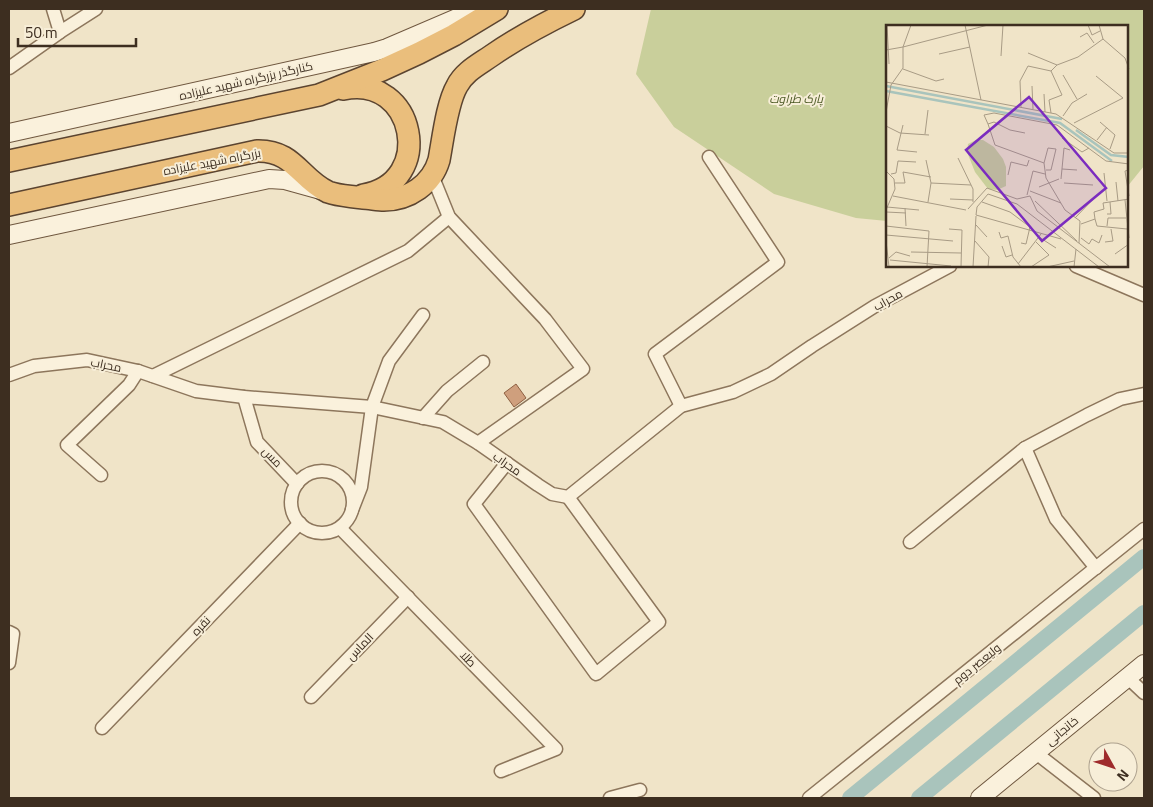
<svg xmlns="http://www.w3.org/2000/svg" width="1153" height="807" font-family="Georgia,Cairo,serif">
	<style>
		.green { fill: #c9cf9b }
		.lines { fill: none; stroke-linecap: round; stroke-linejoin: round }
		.canal { stroke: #a9c4bc; stroke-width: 16 }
		.building { fill: #cf9f7d; stroke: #8d5f41 }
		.minor-casing { stroke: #8d765c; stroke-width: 15 }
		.secondary-casing { stroke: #6f573f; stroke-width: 20 }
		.trunk-casing { stroke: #5b4430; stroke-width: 24 }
		.minor { stroke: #faf1dc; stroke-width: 12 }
		.secondary { stroke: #faf1dc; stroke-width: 18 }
		.trunk { stroke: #eabe7c; stroke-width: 21 }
		.labels { text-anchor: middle; stroke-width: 4; stroke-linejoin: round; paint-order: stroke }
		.street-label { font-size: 12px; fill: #3d2e20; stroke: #f7eed8 }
		.park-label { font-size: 12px; font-style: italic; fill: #4d5a26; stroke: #f7eed8 }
		.inset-river { fill: none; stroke: #a9c4bc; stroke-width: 2.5 }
		.inset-road { fill: none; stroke: #a89b85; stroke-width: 1 }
		.view { fill: #7b2cbf; fill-opacity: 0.15; stroke: #7b2cbf; stroke-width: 2.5 }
		.inset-edge { fill: none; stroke: #3d2e20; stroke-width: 2.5 }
	</style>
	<rect width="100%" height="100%" fill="#f0e4c8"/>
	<polygon class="green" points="651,9 1144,9 1144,166 1127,187 1127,26 887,26 887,221 856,218 774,194 674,127 636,74"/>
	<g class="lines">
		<g class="canal">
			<polyline points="850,798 1144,557"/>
			<polyline points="919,798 1144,613"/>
		</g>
	</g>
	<polygon class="building" points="516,384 526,398 514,407 504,393"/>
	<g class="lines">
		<defs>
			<g id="minor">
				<polyline points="53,9 60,32"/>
				<polyline points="9,68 60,32 96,9"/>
				<polyline points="432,175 449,217 545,319 583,369 478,443"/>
				<polyline points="1076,266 1144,295"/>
				<polyline points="9,375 34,366 87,360 138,371 196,391 244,397 372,407 443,422 478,443 538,485 552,494 568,497 681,406 733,392 771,374 812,346 875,306 950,266"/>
				<polyline points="153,376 408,251 449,217"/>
				<polyline points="244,397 257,442 297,484"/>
				<polyline points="681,406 655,354 778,262 709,157"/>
				<polyline points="423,418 447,391 483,362"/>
				<polyline points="1025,448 1056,519 1096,568"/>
				<polyline points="507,463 474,504 596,674 659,622 568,497"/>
				<circle cx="322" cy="502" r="31"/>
				<polyline points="101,475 67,445 129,385 138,371"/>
				<polyline points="352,510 361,487 372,407 389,361 423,315"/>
				<polyline points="340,528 556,749 501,771"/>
				<polyline points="910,542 1025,448 1087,415 1120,399 1144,394"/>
				<polyline points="9,632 13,634 9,663"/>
				<polyline points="1127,677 1144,693"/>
				<polyline points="311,697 408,597"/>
				<polyline points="102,728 300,523"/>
				<polyline points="1036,753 1094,798"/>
				<polyline points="610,798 640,790"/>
				<polyline points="809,798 1144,529"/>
			</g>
			<g id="secondary">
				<polyline points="9,133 374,52 387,48 478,9"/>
				<polyline points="9,235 269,179 285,180 321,190"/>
				<polyline points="980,798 1144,664"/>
			</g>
			<g id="trunk">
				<path d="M343,89C415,73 437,183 363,195"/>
				<polyline points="9,161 319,95 382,70 419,53 454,35 497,9"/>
				<path d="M9,205L257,151C294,150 300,179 328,192C339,196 350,196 362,198C369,198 377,200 384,200C409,200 432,184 439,160C443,139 447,103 457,86C464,72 478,65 491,56C517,38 545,23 574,9"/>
			</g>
		</defs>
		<use href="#minor" class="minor-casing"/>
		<use href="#secondary" class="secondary-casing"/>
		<use href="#trunk" class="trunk-casing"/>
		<use href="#minor" class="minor"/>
		<use href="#secondary" class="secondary"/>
		<use href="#trunk" class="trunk"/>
	</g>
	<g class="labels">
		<g class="street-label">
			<text transform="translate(246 81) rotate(-13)" y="4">کنارگذر بزرگراه شهید علیزاده</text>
			<text transform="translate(212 162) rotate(-11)" y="4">بزرگراه شهید علیزاده</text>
			<text transform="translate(888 300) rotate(-29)" y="4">محراب</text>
			<text transform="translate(106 365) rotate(12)" y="4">محراب</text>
			<text transform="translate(272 457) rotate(46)" y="4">مس</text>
			<text transform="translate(507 464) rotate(35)" y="4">محراب</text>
			<text transform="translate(201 626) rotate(-46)" y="4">نقره</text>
			<text transform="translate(360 647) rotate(-46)" y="4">الماس</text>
			<text transform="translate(468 659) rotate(46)" y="4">طلا</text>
			<text transform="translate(977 664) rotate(-39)" y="4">ولیعصر دوم</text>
			<text transform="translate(1062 731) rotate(-40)" y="4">خانجانی</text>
		</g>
		<g class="park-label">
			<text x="796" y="103">پارک طراوت</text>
		</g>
	</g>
	<g transform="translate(886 25)">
		<rect width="242" height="242" fill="#f0e4c8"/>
		<path d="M90,115H97L108,122L117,134L120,142V161L111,165L102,164L89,147L81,127L82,119Z" fill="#c9cf9b"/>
		<path class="inset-river" d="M0,61L176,94M0,66L174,98L226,136M190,105L225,130L243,132"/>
		<path class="inset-road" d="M1,0L3,39M79,0L95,75M202,0L206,10L214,6M213,0L217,14L239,33L243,44M194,12L201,8L208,18M0,25L17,22L25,0M142,28L171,40M53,29L84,22M115,31L117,0M17,44L50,56L58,54M165,46L171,40L192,32L217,14M177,50L191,74M0,57L170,89L228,128H243M146,61L147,84M158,69L159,87M135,82L134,56L142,41L165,46M0,87L5,60L17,43V22L102,0M165,88L163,75L176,70L165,46M177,91L186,78L201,69M214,97L229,110L224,124M188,98L237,73L210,51M102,99L98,90L108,88L171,100L220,136L243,139M17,100L11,125L31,127M0,101L14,108L43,110M139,108L124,105L108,97L102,99L109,120L158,138L160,153L179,185L194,196L193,218M39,109L42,85M176,113L196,127L203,123M211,115L221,102M72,133L87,164V177M40,135L45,158L42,177M158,138L162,123L170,124L165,145H160M176,144L191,145M243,145L239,146L243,171M0,146L8,154L9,164L0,185M218,148L221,176M5,149L10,148L12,136L30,137M122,150L125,137L141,141L143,135M175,154L178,123L184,125M230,157L232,176M9,158H19L17,147L45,152M45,158L85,160M178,158L207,160M153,162L173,154M144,166L175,178M141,170L147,146L159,149M7,171L80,185M64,174L87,175M239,175L243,213M149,176L191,216M96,177L124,187L144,202L140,219L135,218M1,182L33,185M19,183L20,201M82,184L101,163L131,174L144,171L151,186L224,242M0,187L20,188M221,189H225L224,177M90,190L175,214M90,190L91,182L102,169L131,179L213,242M189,193L212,169M209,194L208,187L218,184L217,178L243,174M195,199L209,194L211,201L241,204M90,200L101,212M0,201L43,206L41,242M221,201L222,193H240M63,204L76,205L75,242M113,207L115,213L122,211L127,232L135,242M0,210L67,216M153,212L170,223M195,213L203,219L206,214L213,218L216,210M0,216L3,242M89,216L103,232L102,242M219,217L227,216L225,204M116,221L120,232L126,230M25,227L75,228M229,229L243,219M3,233L10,227L24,231M4,235L65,241M132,239L155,209M87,242L90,191M145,242L163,230L150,217M161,242L188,236M188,242L190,224"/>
		<path class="view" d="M143,72L220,163L156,216L80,125Z"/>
		<rect width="242" height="242" class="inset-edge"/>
	</g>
	<rect width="1153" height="807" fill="none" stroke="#3d2e20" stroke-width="20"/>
	<g transform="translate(1113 767) rotate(130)"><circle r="24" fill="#f7eed8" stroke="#ada18e"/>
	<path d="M0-4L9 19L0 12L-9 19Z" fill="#9e2a2b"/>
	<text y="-8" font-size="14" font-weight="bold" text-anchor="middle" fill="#3d2e20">N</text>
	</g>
	<path d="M18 38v8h118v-8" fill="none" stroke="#3d2e20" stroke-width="2.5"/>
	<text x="25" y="38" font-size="15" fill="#3d2e20" stroke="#f7eed8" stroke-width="4" paint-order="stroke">50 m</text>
</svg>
